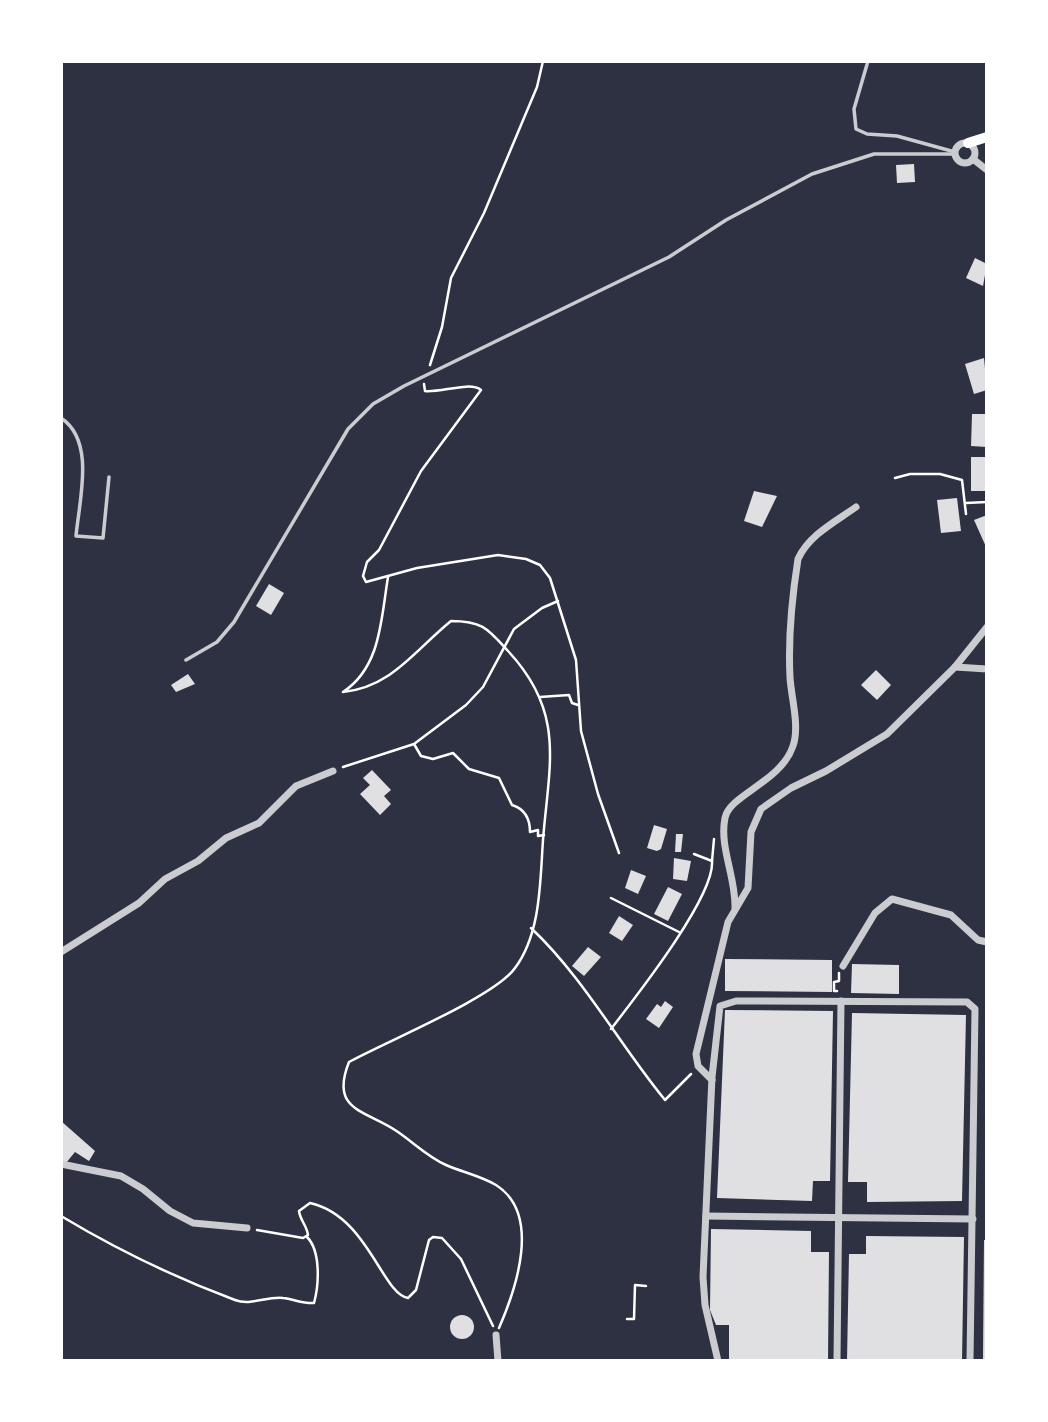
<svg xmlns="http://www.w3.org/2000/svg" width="1048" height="1422" font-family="Lato,sans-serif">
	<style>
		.building { fill: #e0e0e3 }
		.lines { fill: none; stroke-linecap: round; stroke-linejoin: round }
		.path { stroke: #fff; stroke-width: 2.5 }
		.service { stroke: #caccd0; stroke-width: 3.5 }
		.minor { stroke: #caccd0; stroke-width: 7 }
		.primary { stroke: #fff; stroke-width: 10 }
	</style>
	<rect width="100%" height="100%" fill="#2d3142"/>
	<g class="building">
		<polygon points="914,164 915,182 897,183 896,165"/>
		<polygon points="975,258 987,264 983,286 966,278"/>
		<polygon points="984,358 987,390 974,394 965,364"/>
		<polygon points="972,414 987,414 987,447 971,446"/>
		<rect x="971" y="457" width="16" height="34"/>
		<polygon points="754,491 777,496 762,527 744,521"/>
		<polygon points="957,498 961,531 941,533 937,500"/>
		<polygon points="987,515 987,549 974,520"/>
		<polygon points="269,584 284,593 271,615 256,606"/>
		<polygon points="876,670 891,685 877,700 861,685"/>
		<polygon points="188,674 195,684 176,692 171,685"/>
		<polygon points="372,770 391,790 384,796 391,804 380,815 360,794 370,785 363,778"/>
		<polygon points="654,825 667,829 661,849 657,851 647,848"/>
		<polygon points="676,834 683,834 681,852 675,852"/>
		<polygon points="674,858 691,861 687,881 673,879"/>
		<polygon points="631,870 646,876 638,894 625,888"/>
		<polygon points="668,887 682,894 668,921 654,914"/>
		<polygon points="619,916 633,925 622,941 609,933"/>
		<polygon points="588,947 601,957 584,976 572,966"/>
		<polygon points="725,959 832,960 832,992 725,991"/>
		<polygon points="852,964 899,965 899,994 851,993"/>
		<polygon points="665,1001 673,1007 659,1028 646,1019 657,1004 661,1007"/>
		<polygon points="725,1010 833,1011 830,1181 813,1181 812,1201 717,1198"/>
		<polygon points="852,1013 966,1015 962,1201 867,1202 867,1182 848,1182"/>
		<polygon points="61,1121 95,1151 89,1161 75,1152 66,1163 61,1162"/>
		<polygon points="711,1229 811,1231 811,1252 829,1252 828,1361 729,1361 729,1325 716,1325 710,1310"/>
		<polygon points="866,1236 964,1237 962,1361 847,1361 849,1254 866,1254"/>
		<polygon points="984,1240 987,1240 987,1360 983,1360"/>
		<circle cx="462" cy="1327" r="12"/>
	</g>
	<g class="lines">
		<g class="path">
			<polyline points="430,365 442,327 451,278 484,213 537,87 543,61"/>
			<path d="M424,384L425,391C440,393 470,381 481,390L421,471L379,550L367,562L363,576L366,582L417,568L498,555L526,559L540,565L550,578L576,660L581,731L598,794L619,853"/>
			<polyline points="895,478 910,474 940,474 962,480 966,514"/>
			<polyline points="966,503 987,502"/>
			<path d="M388,577C381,619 381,667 343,692C392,687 415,650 451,621C483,621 488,629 508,651C566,713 549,764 543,840C540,882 541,933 515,968C495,997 385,1042 349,1062C329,1112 367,1110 398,1132C414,1143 428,1157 446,1165C462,1172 481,1176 496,1185C542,1214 516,1289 499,1328"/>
			<polyline points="540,697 569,695 572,703 578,705"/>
			<path d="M414,744L421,756L433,759L453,753L469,769L499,778L512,805C525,809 530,819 530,832L538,830V836L544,835"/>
			<polyline points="343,767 414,744 466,705 483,687 514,629 542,608 558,601"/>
			<polyline points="694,854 712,861 714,839"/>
			<polyline points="611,898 679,932"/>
			<path d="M531,928C584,978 619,1044 665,1100L691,1074"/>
			<polyline points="837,991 834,991 834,982 839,981 839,973"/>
			<path d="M611,1029C634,999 715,897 712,861"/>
			<path d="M61,1216C116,1249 176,1278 235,1300C251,1306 267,1296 283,1298C293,1299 304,1304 314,1303C319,1285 321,1251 307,1237"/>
			<path d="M257,1230L303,1238L308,1235C307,1226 300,1220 299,1211L310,1203C368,1216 382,1294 408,1298L416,1290L429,1240L433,1237L442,1238L461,1259L493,1326"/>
			<polyline points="627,1319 634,1319 635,1285 646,1286"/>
		</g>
		<g class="service">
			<polyline points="868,61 854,109 856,129 867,134 897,136 955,152"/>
			<path d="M61,418C96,441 79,501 76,536L103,538L109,477"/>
			<polyline points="186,660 217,642 234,622 348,429 373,404 404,386 669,257 726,220 812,174 874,154 955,154"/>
		</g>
		<g class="minor">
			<circle cx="965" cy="153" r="10"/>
			<polyline points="973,159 987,170"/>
			<polyline points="955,667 987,669"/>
			<path d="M735,908C736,877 719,847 725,818C729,795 781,782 793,746C800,726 791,697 790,677C788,638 792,597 798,559C809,535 835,522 856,507"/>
			<polyline points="61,952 139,903 165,879 198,861 226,838 259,823 296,786 333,771"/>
			<polyline points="843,966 875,913 892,899 951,915 978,940 987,942"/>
			<polyline points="712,1080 698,1066 696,1054 728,922 748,888 751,832 761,809 791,788 826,771 887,734 955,667 987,627"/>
			<polyline points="61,1164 121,1176 143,1189 170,1211 193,1223 247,1228"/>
			<polyline points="706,1216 973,1219"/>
			<polyline points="496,1335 498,1361"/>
			<polyline points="718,1361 705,1305 703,1277 712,1077 720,1006 736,1001 967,1002 975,1009 970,1361"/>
			<polyline points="837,1361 841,1001"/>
		</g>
		<polyline class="primary" points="968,143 987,137"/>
	</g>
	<rect width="1048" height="1422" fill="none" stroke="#ffffff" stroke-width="126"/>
</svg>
